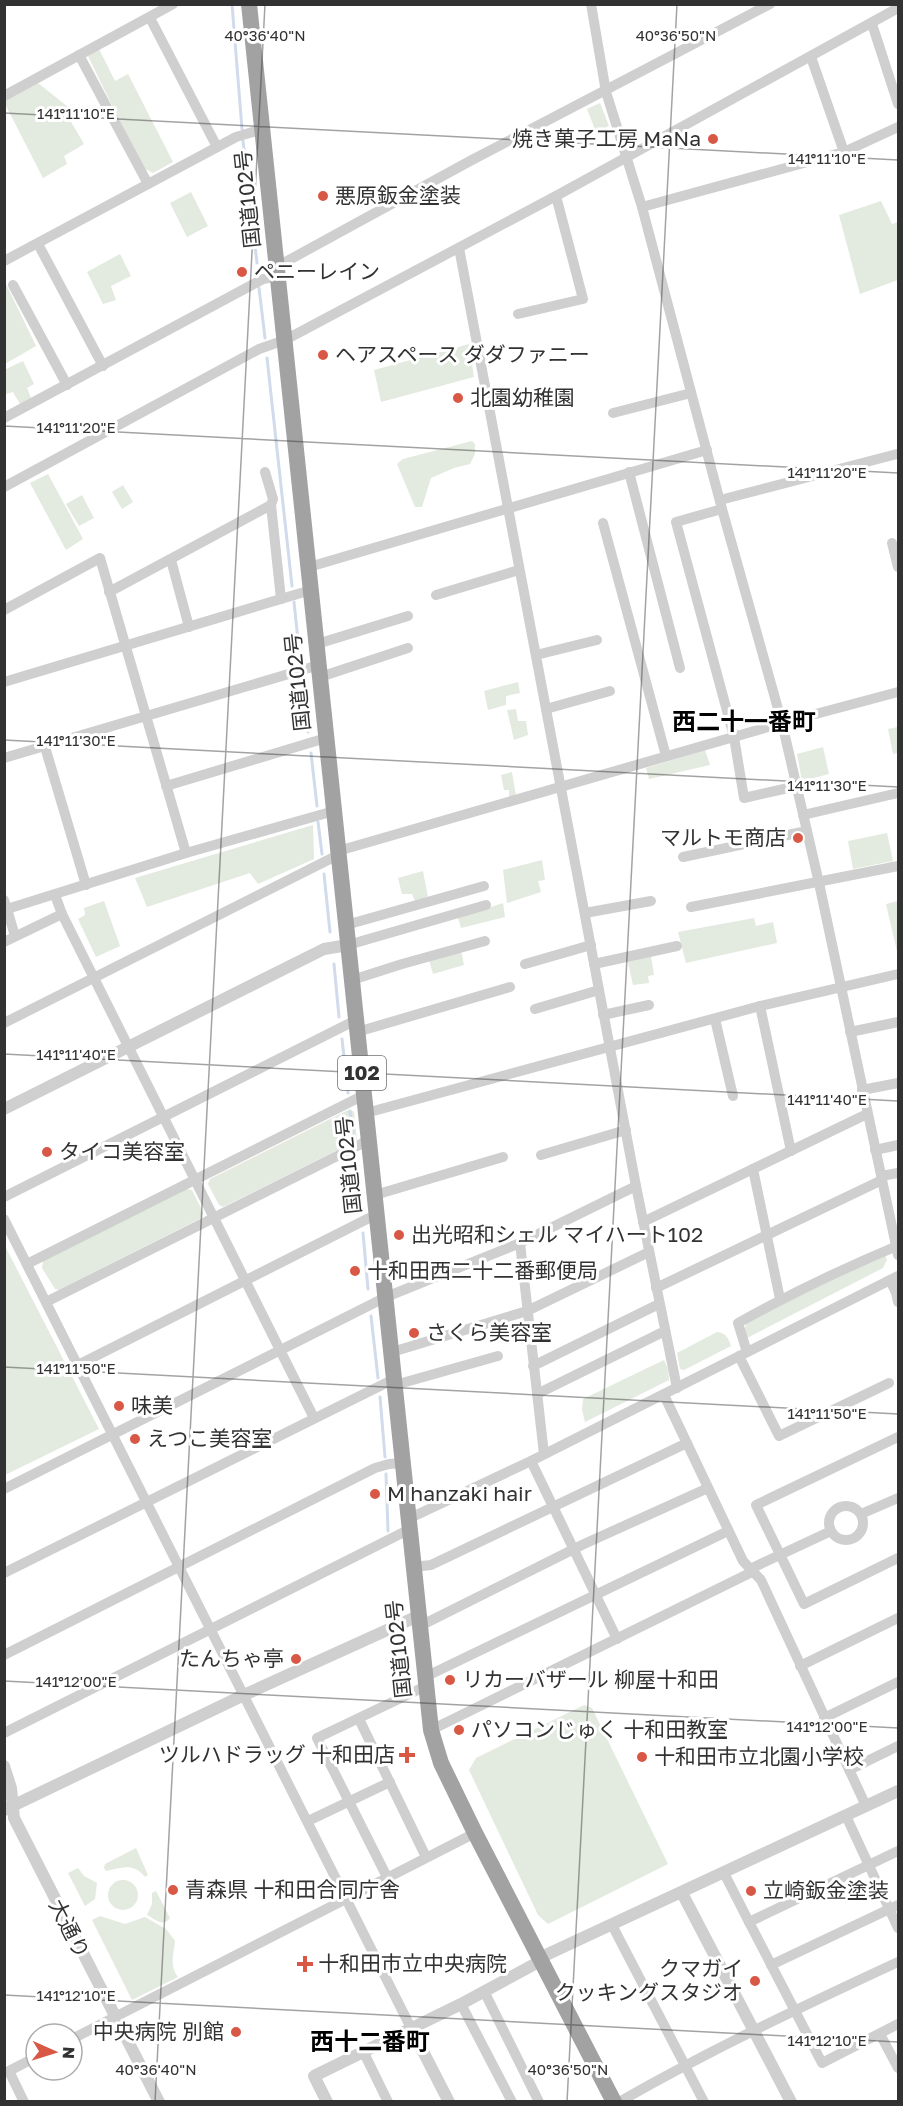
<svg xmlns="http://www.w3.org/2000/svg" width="903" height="2106" font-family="'Golos Text','Noto Sans JP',sans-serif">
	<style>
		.green { fill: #e3eadf }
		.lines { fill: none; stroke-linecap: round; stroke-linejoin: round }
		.stream { stroke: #d0dbeb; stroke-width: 3 }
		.minor { stroke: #cfcfcf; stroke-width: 10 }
		.tertiary { stroke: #cfcfcf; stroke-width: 12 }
		.trunk { stroke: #a2a2a2; stroke-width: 16 }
		.ticks { fill: none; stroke: #323232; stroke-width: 1.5; stroke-opacity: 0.45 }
		.poi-dot { fill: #d85845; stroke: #fff; stroke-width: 2 }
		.labels { text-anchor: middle; stroke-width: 6; stroke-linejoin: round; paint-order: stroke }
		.shield { fill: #fff; stroke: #707070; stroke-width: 1.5 }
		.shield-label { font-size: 20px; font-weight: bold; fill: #323232 }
		.poi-label { font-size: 21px; fill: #323232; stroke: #fff; text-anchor: start }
		.street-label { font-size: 21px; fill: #323232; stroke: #fff }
		.quarter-label { font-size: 24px; font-weight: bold; fill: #000; stroke: #fff }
		.ticks-label { font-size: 15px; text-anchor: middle; fill: #323232; stroke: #fff; stroke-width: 6; stroke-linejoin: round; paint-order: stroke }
	</style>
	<rect width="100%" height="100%" fill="#fff"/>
	<g class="green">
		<polygon points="99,49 115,81 128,74 173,162 153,173 142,167 88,56"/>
		<polygon points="38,83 68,107 64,110 84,144 64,156 67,164 43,178 5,104 5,100"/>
		<polygon points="600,103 609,126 596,132 587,109"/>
		<polygon points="191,192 208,226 187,237 170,203"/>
		<polygon points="881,201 892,224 898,222 898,280 860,294 839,215"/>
		<polygon points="120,254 131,276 111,286 116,300 103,304 87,272"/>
		<polygon points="5,282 36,346 5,364 4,364"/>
		<polygon points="469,344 474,377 381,402 374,370"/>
		<polygon points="23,361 34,384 27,388 31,398 20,404 13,392 6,394 5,391 4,370"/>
		<polygon points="472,441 475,444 475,454 470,464 454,468 431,478 422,507 415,507 397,464 403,459"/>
		<polygon points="48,474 83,539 66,550 30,483"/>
		<polygon points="123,485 133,502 122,509 112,492"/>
		<polygon points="82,495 94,518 79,526 66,504"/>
		<polygon points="518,682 520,693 506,696 506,705 488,710 484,691"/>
		<polygon points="516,709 518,721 526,721 528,735 514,740 507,710"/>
		<polygon points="898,727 898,753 893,754 888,729"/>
		<polygon points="823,747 829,774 802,781 797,754"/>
		<polygon points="705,750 710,765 649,779 646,768"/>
		<polygon points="512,772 516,796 509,798 509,790 504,790 501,775"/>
		<polygon points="313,825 314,859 258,884 250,873 147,907 135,878"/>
		<polygon points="887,833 893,861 853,869 848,841"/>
		<polygon points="542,860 545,880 538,881 541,892 507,903 503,870"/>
		<polygon points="423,871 428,897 415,901 412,894 402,894 398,878"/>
		<polygon points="104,901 120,946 96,957 78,919 85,915 84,908"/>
		<polygon points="898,901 898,956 886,904"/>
		<polygon points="503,903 505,917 461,928 458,918"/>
		<polygon points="754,918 756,926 773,922 777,943 686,963 678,932"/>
		<polygon points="461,951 464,965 433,974 429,960"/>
		<polygon points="651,956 654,975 648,976 649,983 633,985 628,962"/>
		<polygon points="350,1109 354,1112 357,1140 223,1207 219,1205 208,1184 210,1179"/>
		<polygon points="187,1189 192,1190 203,1212 203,1217 59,1290 55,1289 42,1268 43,1261"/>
		<polygon points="4,1244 99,1429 5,1475 4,1475"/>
		<polygon points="885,1255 887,1260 883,1268 747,1338 744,1333 747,1320"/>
		<path d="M717,1332C726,1333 728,1338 731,1346L684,1370L680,1369L677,1353Z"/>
		<polygon points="664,1360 668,1369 669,1380 585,1422 582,1410 583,1399"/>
		<polygon points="584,1705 592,1708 668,1864 548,1924 538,1915 469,1770 476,1758"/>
		<path d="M136,1848L148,1875L145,1877C133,1862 121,1868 106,1871L104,1868L105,1864Z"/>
		<polygon points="78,1868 84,1876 97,1883 95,1899 85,1906 68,1873"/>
		<circle cx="123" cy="1895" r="15"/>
		<path d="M156,1891L170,1918C163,1928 155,1919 147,1915L152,1904V1893Z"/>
		<path d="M100,1916L125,1924L145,1917L166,1929L175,1941C174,1954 169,1965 178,1977L132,2000L92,1920Z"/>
	</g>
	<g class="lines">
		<g class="stream">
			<polyline points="232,4 242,129"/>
			<polyline points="243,141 257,263"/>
			<polyline points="259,288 265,338"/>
			<polyline points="267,358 292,586"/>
			<polyline points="294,602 300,659"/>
			<polyline points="302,677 308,732"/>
			<polyline points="311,753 317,806"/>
			<polyline points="318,822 322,854"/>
			<polyline points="324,874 330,932"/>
			<polyline points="334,964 339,1017"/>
			<polyline points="342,1039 348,1093"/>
			<polyline points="350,1112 353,1134"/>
			<polyline points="355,1155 361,1207"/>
			<polyline points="363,1233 368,1289"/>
			<polyline points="371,1316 378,1378"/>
			<polyline points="380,1397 385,1457"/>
			<polyline points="386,1474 388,1531"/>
		</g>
		<g class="minor">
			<polyline points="591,4 606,92 642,207 722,509 782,723 819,883 898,1255"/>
			<polyline points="150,18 217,147"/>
			<polyline points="872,24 898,104"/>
			<polyline points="79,55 148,184"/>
			<polyline points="811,57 844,152"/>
			<polyline points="4,96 173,4"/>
			<polyline points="642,207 844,152 898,127"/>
			<polyline points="38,244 103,366"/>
			<polyline points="459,248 636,1186 677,1388"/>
			<polyline points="4,261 236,137 263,129"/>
			<polyline points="278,266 470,161 770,4"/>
			<polyline points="13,285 67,385"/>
			<polyline points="518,314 583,299 556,196"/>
			<polyline points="613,413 691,393"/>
			<polyline points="4,418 263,279 279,276"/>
			<polyline points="265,472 273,499 271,505 281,599"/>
			<polyline points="629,472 680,668"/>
			<polyline points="4,487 259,349 285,340 556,196 898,8"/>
			<polyline points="720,500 897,454"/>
			<polyline points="722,509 676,522 734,737 744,798 797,786"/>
			<polyline points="603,523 666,756"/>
			<polyline points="892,543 898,567"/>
			<polyline points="171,560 189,627"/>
			<polyline points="309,567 707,450"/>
			<polyline points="109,592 271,505"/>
			<polyline points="436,595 519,570"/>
			<polyline points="4,610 100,558 186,853"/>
			<polyline points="317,644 408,616"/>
			<polyline points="536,655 597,640"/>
			<polyline points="320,677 408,648"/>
			<polyline points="4,682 311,590"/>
			<polyline points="546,709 610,691"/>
			<polyline points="45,747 86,885"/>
			<polyline points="4,758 319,665"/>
			<polyline points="166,786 326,738"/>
			<polyline points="803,815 898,793"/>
			<polyline points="338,851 782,723 898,692"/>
			<polyline points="683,857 807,831"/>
			<polyline points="55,895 62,914 314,1418"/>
			<polyline points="4,900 7,909 186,853 334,811"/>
			<polyline points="691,907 898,866"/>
			<polyline points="7,909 15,936"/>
			<polyline points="585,913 651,901"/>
			<polyline points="346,925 484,886"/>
			<polyline points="4,942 62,914"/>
			<polyline points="348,945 486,905"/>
			<polyline points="525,964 591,945"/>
			<polyline points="594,964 677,946"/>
			<polyline points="352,980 402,964 485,941"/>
			<polyline points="760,1006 791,1151"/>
			<polyline points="535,1009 599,990"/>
			<polyline points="603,1015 649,1005"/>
			<polyline points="715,1019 733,1096"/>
			<polyline points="4,1023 338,855"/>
			<polyline points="357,1032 510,987"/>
			<polyline points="850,1032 898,1022"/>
			<polyline points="862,1090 898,1083"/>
			<polyline points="366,1113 760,1006 898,974"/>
			<polyline points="875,1150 898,1145"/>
			<polyline points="541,1155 626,1130"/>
			<polyline points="753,1169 780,1299"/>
			<polyline points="881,1176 898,1173"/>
			<polyline points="375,1195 503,1157"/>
			<polyline points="4,1197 356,1020"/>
			<polyline points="4,1219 411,2028"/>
			<polyline points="643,1222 867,1114"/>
			<polyline points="520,1243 544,1454"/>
			<polyline points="27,1264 364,1095"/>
			<polyline points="890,1280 896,1293 898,1302"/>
			<polyline points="656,1288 882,1180"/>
			<polyline points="46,1302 369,1140"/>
			<polyline points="392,1352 527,1311 649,1252"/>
			<path d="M747,1352L738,1323C790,1294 842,1269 897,1246"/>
			<polyline points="739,1356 779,1436 889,1383"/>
			<polyline points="78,1365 377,1214"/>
			<polyline points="533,1366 659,1304"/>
			<polyline points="395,1385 498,1356"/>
			<polyline points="537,1394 665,1331"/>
			<polyline points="664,1395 743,1561 761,1580 866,1806"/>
			<polyline points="898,1437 756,1505 804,1604 898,1558"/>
			<polyline points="531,1461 617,1639"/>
			<polyline points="4,1489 386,1297 520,1243 636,1186"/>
			<circle cx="846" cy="1523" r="17"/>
			<polyline points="861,1514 898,1498"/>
			<polyline points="408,1519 531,1461 898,1276"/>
			<polyline points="413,1567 431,1565 687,1443"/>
			<polyline points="752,1568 831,1531"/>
			<polyline points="4,1573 394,1379"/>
			<polyline points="419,1625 428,1622 584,1544 708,1488"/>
			<polyline points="4,1655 375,1468 389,1464 403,1463"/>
			<polyline points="800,1666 898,1618"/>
			<polyline points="425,1677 728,1531"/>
			<polyline points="824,1718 898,1682"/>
			<polyline points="359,1719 426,1857"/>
			<polyline points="431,1730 754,1571"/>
			<polyline points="4,1733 410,1529"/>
			<polyline points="849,1770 898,1746"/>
			<polyline points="846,1816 898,1928"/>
			<polyline points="308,1821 390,1782"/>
			<polyline points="724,1873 749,1922 898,1851"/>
			<polyline points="387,1877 317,1738 426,1686"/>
			<polyline points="749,1922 822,2063 898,2024"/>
			<polyline points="612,1925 704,2102"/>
			<polyline points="771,1965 898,1905"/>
			<polyline points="484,1991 539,2102"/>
			<polyline points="461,2004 512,2102"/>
			<polyline points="880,2034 898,2068"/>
			<polyline points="72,2039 475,1833"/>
			<polyline points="363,2051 388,2102"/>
			<polyline points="24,2102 9,2071 36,2057"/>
			<path d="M619,2102C710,2050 803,2006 898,1962"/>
		</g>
		<g class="tertiary">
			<polyline points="4,1109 324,949 348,945"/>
			<polyline points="4,1766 11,1788 14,1818 159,2102"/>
			<polyline points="4,1810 244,1695 418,1616"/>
			<polyline points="682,1893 791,2102"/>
			<polyline points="411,2028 449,2102"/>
			<polyline points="327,2102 314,2076 461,2004 533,1965 548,1954 898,1791"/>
		</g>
		<polyline class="trunk" points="249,4 431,1730 441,1763 475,1833 614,2102"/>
	</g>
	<path class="ticks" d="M4,113L898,160M4,426L898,473M4,740L898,787M4,1054L898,1101M4,1367L898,1414M4,1681L898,1728M4,1995L898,2042M155,2102L265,4M567,2102L677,4"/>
	<g class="poi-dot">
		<circle cx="713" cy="139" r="6"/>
		<circle cx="323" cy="196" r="6"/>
		<circle cx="242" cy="272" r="6"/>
		<circle cx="323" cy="355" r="6"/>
		<circle cx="458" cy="398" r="6"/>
		<circle cx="798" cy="838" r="6"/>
		<circle cx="47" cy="1152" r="6"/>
		<circle cx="399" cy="1235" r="6"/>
		<circle cx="355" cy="1271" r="6"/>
		<circle cx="414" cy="1333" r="6"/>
		<circle cx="119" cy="1406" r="6"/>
		<circle cx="135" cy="1439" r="6"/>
		<circle cx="375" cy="1494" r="6"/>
		<circle cx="296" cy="1659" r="6"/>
		<circle cx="450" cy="1680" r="6"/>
		<circle cx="459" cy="1730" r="6"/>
		<path d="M404 1746h6v6h6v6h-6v6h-6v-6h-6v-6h6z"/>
		<circle cx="642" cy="1757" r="6"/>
		<circle cx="173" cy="1890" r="6"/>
		<circle cx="751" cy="1891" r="6"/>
		<path d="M302 1955h6v6h6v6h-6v6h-6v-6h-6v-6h6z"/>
		<circle cx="755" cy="1981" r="6"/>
		<circle cx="236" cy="2032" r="6"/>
	</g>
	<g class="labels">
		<rect class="shield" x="338" y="1056" width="48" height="34" rx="4.5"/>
		<g class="shield-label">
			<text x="362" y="1080">102</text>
		</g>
		<g class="poi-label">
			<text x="701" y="146" text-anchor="end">焼き菓子工房 MaNa</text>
			<text x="335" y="203">悪原鈑金塗装</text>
			<text x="254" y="279">ペニーレイン</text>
			<text x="335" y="362">ヘアスペース ダダファニー</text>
			<text x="470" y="405">北園幼稚園</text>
			<text x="786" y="845" text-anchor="end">マルトモ商店</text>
			<text x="59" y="1159">タイコ美容室</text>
			<text x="411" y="1242">出光昭和シェル マイハート102</text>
			<text x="367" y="1278">十和田西二十二番郵便局</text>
			<text x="426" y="1340">さくら美容室</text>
			<text x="131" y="1413">味美</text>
			<text x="147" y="1446">えつこ美容室</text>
			<text x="387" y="1501">M hanzaki hair</text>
			<text x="284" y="1666" text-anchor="end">たんちゃ亭</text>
			<text x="462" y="1687">リカーバザール 柳屋十和田</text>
			<text x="471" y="1737">パソコンじゅく 十和田教室</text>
			<text x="395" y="1762" text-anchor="end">ツルハドラッグ 十和田店</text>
			<text x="654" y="1764">十和田市立北園小学校</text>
			<text x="185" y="1897">青森県 十和田合同庁舎</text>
			<text x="763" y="1898">立崎鈑金塗装</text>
			<text x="318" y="1971">十和田市立中央病院</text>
			<text x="743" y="1976" text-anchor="end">クマガイ<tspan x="743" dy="24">クッキングスタジオ</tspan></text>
			<text x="224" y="2039" text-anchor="end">中央病院 別館</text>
		</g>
		<g class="street-label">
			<text transform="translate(248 199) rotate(-96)" y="7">国道102号</text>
			<text transform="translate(298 682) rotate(-96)" y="7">国道102号</text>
			<text transform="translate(349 1165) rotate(-96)" y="7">国道102号</text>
			<text transform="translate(399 1649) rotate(-96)" y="7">国道102号</text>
			<text transform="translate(69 1929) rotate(63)" y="7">大通り</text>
		</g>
		<g class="quarter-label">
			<text x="744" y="730">西二十一番町</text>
			<text x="370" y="2050">西十二番町</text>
		</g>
	</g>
	<g class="ticks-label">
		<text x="265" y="41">40°36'40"N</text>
		<text x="676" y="41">40°36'50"N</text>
		<text x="76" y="119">141°11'10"E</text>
		<text x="827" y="164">141°11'10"E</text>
		<text x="76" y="433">141°11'20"E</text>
		<text x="827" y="478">141°11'20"E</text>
		<text x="76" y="746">141°11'30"E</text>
		<text x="827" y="791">141°11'30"E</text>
		<text x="76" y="1060">141°11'40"E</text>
		<text x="827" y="1105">141°11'40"E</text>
		<text x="76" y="1374">141°11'50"E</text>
		<text x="827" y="1419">141°11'50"E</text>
		<text x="76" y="1687">141°12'00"E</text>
		<text x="827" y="1732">141°12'00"E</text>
		<text x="76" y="2001">141°12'10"E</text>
		<text x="827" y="2046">141°12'10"E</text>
		<text x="156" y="2075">40°36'40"N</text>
		<text x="568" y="2075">40°36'50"N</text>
	</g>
	<rect width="903" height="2106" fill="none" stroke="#323232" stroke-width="12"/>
	<g transform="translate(54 2052) rotate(93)"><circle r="28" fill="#ffffff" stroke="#adadad" stroke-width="1.5"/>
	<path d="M0-4.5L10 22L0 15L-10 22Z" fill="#d85845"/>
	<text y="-9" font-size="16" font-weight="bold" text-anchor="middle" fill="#323232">N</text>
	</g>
</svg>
